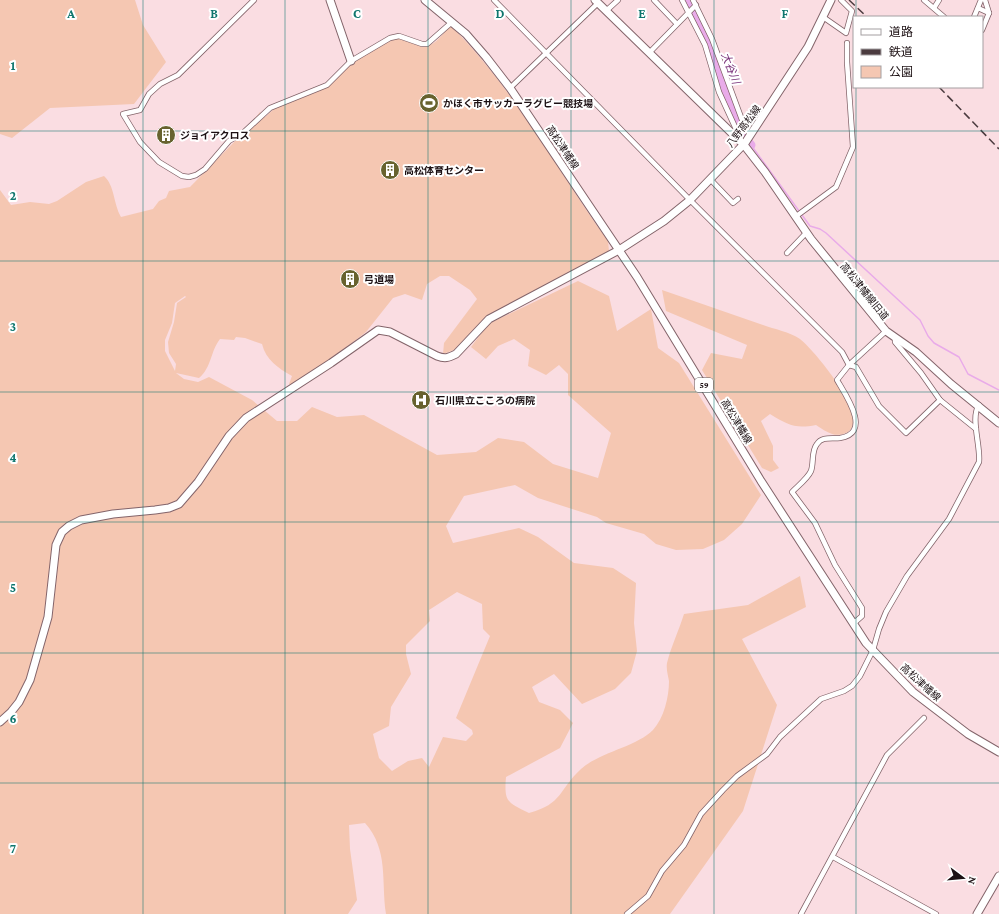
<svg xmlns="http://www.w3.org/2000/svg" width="999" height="914" font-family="'Crimson Pro','Noto Sans JP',serif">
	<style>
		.green { fill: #f5c7b2; fill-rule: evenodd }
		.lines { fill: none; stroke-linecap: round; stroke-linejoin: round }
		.stream { stroke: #e9abe9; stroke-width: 1.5 }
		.river { stroke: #e9abe9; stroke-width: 9 }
		.street-casing { stroke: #83646a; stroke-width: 6 }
		.secondary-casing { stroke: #83646a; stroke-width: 9 }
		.primary-casing { stroke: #83646a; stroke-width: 9 }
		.street { stroke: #fff; stroke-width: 4.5 }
		.secondary { stroke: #fff; stroke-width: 7 }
		.primary { stroke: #fff; stroke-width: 7 }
		.rail { stroke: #4b3b3f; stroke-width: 1.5; stroke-dasharray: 8 4; stroke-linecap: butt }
		.grid { fill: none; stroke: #0f766e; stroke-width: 1; stroke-opacity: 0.55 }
		.labels { text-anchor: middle; stroke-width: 4; stroke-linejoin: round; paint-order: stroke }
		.shield { fill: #fff; stroke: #60585a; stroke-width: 1 }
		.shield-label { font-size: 9px; font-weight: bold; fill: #1c1013 }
		.poi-label { font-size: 10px; font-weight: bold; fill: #1c1013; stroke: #fff; text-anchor: start }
		.street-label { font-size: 10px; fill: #1c1013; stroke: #fff }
		.water-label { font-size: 11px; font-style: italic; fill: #783079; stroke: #fff }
		.grid-label { font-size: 13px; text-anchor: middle; font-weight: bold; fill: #0f766e; stroke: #fff; stroke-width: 4; stroke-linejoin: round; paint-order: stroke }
	</style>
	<rect width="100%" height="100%" fill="#fadde2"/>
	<g class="green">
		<polygon points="0,0 135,0 143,25 166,62 134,104 50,108 12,138 0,134"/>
		<path d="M450,25C514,88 556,169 608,241L609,251L500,309L474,329L454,350L443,354L444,343L477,299L470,290L449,276H440L427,284L422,300L405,294L393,298L366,332L321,367L292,386L289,384L292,376C278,368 266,360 262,344L245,338L236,337L234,340L220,339C210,352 212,367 199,378L176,373L184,379L198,382L209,377L252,400L277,421H297L312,407L337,417L364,415L437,455L476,452L498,438L524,442L553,464L598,478L611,433L568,395V374L559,365L546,375L528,366L530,350L514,339L498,346L486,359L471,347L488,324L578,281L609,296L617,331L651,309L658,348L679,363L761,495L742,524L724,540L703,549L676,550L656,544L644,534L606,523L597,517L538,498L515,485L464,496L446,526L453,543L519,528L538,537L574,563L613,568L636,583L634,623L637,651L631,673L615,689L582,704L554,674L532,687L539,702L560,710L573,723L560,748L506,777C504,802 507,802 529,813C563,804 559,789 581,769C600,752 636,747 653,730C664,718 669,697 669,681C668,675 666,669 667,663C671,647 679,630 684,614L748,605L800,576L806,607L742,639L777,705L743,811L670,914H386C381,881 389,850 365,823L349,825L350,849L357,900L348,914H0V190L11,205L30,202L49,204L57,201L86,182L104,176C115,186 113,203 121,217L153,209L159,201L166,198L169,191L190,187L243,133L260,112L265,117L274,109L328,87L348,65L391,38C402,37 422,49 430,45C438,42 445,31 450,25ZM185,296L186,297L177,303L174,322L168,342L169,353L176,364L175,371L165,351V340L172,323L175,303ZM457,592L482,604L483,629L490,636L456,718L472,730L473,734L466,741L443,737L429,767L422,758L408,761L392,771L379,758L373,734L389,726L391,707L411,674L406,654V645L430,621L429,610Z"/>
		<path d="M662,290C696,302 729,313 763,325C774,329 790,332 800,339C813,349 874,420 846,433C834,438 827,432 816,425C795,429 788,425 770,414L761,421L773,446V460L779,468L771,472L762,468L702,370L711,353L742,359L747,345L666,311Z"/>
	</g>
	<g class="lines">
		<polyline class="stream" points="751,145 810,226 820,229 826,233 920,320 928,336 934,343 959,357 968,374 999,390"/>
		<polyline class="river" points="687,0 704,33 742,134 751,145"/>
		<defs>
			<g id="street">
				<polyline points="254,0 178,75 160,84 149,94 140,110 123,114 140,142 159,162 182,176 189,177 196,175 205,169 229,141 243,133 270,108 327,85 351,61 390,38 399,36 422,44 427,44 452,22"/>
				<polyline points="494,0 690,200 842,352 849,365 856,367 879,406 906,433 940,400"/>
				<polyline points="654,0 676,23"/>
				<polyline points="682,0 705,45 719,92 741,140"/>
				<polyline points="693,0 712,39 745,128 751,135"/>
				<polyline points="924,0 944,17"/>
				<polyline points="985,0 989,13"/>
				<polyline points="934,8 939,0"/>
				<polyline points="978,8 989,13 982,30"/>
				<polyline points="606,11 618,0"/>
				<polyline points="823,17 846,33 852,11 841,0"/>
				<polyline points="974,17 981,0"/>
				<polyline points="649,53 696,5"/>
				<polyline points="510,88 598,3"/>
				<polyline points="711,180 733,203 738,199"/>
				<polyline points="795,217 836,187 853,147 847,62 847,43"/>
				<polyline points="787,253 806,233"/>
				<polyline points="895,337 895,342 921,373 940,400 976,429"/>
				<path d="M853,624L862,616V608L835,565L815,523L792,492C798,486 808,478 811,471C814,463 811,451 817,444C822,436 832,439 840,438C873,433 845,394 837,380L849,365L886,331"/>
				<polyline points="833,857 936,914"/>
				<path d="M627,914L648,896L662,871L684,845L701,814L723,790L737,776L767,754L780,737L821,699L844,691L852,686L860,676L873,650L879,629L886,612L907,576L949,519L979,462C981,447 970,417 979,405"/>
				<polyline points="801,914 887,755 924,718"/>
			</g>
			<g id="secondary">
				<polyline points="330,0 351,61"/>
				<polyline points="595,0 744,145 765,172 811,239 886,331 916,352 951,384 999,423"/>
				<path d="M0,722L11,712L19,702L30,680L48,617L56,545L62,532L69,526L81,520L113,514L155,510L169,508L179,504L198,482L229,436L246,418L331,363L378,330L390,332L437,356C445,359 448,358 456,354L489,319L619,250L664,221L690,200L745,143L808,47L831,0"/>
				<polyline points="977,914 999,876"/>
			</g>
			<polyline id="primary" points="425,0 466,34 486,57 510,88 637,277 761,481 866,643 913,692 968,734 999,752"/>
		</defs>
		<use href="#street" class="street-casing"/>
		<use href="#secondary" class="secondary-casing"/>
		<use href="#primary" class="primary-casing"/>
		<use href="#street" class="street"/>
		<use href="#secondary" class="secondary"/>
		<use href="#primary" class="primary"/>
		<g class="rail">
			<polyline points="849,0 867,17"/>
			<polyline points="939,87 999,149"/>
		</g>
	</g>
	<path class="grid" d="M143,0V914M285,0V914M428,0V914M571,0V914M714,0V914M856,0V17M856,87V914M0,131H999M0,261H999M0,392H999M0,522H999M0,653H999M0,783H999"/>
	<defs>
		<symbol id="stadium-disc" viewBox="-11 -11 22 22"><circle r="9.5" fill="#67622e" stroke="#fff"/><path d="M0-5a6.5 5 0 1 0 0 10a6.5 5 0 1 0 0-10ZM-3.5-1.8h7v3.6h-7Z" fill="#fff"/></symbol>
		<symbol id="building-disc" viewBox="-11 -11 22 22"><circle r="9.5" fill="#67622e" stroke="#fff"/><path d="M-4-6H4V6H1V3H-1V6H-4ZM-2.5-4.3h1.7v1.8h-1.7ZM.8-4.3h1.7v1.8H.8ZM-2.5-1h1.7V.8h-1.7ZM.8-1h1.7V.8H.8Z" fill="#fff"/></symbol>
		<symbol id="hospital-disc" viewBox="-11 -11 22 22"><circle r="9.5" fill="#67622e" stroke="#fff"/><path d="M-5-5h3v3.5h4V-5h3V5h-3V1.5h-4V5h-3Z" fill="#fff"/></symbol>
	</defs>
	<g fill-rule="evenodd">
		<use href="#stadium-disc" x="418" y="92" width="22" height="22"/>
		<use href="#building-disc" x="155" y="124" width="22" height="22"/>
		<use href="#building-disc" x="379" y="159" width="22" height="22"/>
		<use href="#building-disc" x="339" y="268" width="22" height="22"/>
		<use href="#hospital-disc" x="410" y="389" width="22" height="22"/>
	</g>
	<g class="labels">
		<rect class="shield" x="695" y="378" width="18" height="14" rx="3"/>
		<g class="shield-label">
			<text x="704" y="388">59</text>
		</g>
		<g class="poi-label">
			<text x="443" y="107">かほく市サッカーラグビー競技場</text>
			<text x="180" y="139">ジョイアクロス</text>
			<text x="404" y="174">高松体育センター</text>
			<text x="364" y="283">弓道場</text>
			<text x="435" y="404">石川県立こころの病院</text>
		</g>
		<g class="street-label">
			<text transform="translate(743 126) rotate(-53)" y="4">八野高松線</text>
			<text transform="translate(563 147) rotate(56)" y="4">高松津幡線</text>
			<text transform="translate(865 291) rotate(51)" y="4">高松津幡線旧道</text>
			<text transform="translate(737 421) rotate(59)" y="4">高松津幡線</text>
			<text transform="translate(921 682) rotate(42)" y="4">高松津幡線</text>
		</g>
		<g class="water-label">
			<text transform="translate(731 68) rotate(69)" y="4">大谷川</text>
		</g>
	</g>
	<g class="grid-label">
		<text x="71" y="18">A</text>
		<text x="214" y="18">B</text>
		<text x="357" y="18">C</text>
		<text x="500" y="18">D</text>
		<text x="642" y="18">E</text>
		<text x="785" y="18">F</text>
		<text x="13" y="70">1</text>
		<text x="13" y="200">2</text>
		<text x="13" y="331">3</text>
		<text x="13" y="462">4</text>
		<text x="13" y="592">5</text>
		<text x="13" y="723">6</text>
		<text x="13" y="853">7</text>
	</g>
	<rect x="853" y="16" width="130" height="72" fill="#ffffff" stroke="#a49fa1"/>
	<rect x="861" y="29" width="20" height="6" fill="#ffffff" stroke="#a49fa1"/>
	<text x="889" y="36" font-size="12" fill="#1c1013">道路</text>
	<rect x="861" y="49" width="20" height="6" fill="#4b3b3f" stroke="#a49fa1"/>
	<text x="889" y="56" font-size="12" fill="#1c1013">鉄道</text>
	<rect x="861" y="66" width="20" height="12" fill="#f5c7b2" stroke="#a49fa1"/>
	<text x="889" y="76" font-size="12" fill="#1c1013">公園</text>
	<g transform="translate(963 878) rotate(106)" stroke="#ffffff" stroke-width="3" paint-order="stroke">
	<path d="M0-3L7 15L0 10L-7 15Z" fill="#1c1013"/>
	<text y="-6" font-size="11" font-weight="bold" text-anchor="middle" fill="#1c1013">N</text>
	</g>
</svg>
